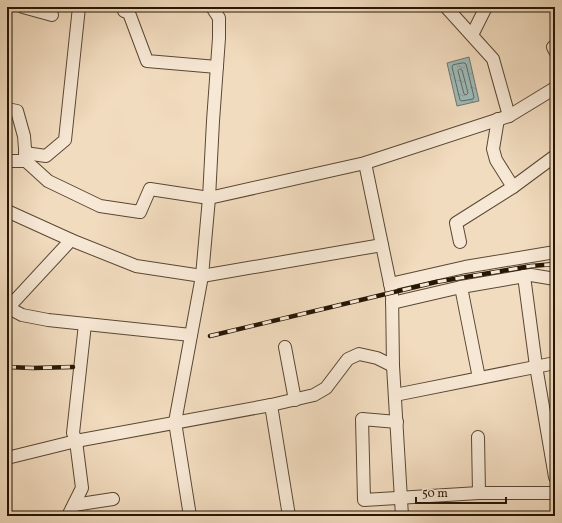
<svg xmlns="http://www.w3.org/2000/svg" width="562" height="523" font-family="Vollkorn,serif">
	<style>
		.water { fill: url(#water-ripples); stroke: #6d7871 }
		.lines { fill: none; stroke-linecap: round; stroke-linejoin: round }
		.shore { stroke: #62685f; stroke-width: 1 }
		.street-casing { stroke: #594834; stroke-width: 14 }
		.street { stroke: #f7e8d5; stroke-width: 12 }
		.rail-casing { stroke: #261605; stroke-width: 4.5 }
		.rail { stroke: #f7e8d5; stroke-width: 3; stroke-dasharray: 9; stroke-linecap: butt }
	</style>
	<defs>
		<pattern id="water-ripples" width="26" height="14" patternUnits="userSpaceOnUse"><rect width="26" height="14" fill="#9dbab9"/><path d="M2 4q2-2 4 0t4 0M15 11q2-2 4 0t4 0" fill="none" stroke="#879f9e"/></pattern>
	</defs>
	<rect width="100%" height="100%" fill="#f2dcbf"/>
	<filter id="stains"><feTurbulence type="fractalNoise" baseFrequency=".005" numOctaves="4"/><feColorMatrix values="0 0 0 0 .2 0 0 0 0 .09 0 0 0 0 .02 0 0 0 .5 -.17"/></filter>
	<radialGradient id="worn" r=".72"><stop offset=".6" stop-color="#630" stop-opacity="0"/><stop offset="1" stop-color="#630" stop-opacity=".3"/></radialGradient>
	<polygon class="water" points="469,57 479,101 457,106 447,63"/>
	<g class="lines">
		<g class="shore">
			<polygon points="464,63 466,64 474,97 473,99 462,101 460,100 452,67 453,65"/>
			<polygon points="460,69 462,70 468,93 466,95 464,94 458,71"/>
		</g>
		<defs>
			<g id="street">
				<polyline points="23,7 52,15"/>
				<polyline points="446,7 493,59 509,116"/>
				<polyline points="124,11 129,13 147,61 217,67"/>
				<polyline points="472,35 486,7"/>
				<polyline points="553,47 555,51"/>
				<polyline points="7,109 17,111 24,136 26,161"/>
				<polyline points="498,119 493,149 496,160 513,187"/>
				<polyline points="25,153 46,156 65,140 79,7"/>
				<polyline points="7,161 26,161 48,181 100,206 140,212 150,189 209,198 365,163 509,116 555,88"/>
				<polyline points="365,163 392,293 393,366 402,516"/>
				<polyline points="7,211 71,240 136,266 202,276 382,245"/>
				<polyline points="460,242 456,223 513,187 555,156"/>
				<polyline points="524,276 536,366 555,477"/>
				<polyline points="390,284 465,267 555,252"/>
				<polyline points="461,287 479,378"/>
				<polyline points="392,303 461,287 531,275 555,279"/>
				<polyline points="7,307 22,315 48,320 191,335"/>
				<polyline points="8,308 71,240"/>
				<polyline points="285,347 295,400"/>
				<polyline points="395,395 555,363"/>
				<polyline points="271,405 289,516"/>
				<polyline points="397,422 362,419 364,500 479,493 555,493"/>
				<polyline points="478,437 479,493"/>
				<polyline points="7,458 76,441 271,405 314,395 326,388 348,359 359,354 377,358 393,366"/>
				<polyline points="74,505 113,499"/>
				<polyline points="68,516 82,488 76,441 73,433 85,324"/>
				<polyline points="190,516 175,422 202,276 209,198 213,121 219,38 219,18 212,7"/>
			</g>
		</defs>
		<use href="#street" class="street-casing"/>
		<use href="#street" class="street"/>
		<defs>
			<g id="rail">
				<polyline points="210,336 436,282 531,266 555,264"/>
				<polyline points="7,367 33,368 73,367"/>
			</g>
		</defs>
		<use href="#rail" class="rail-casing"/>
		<use href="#rail" class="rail"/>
	</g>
	<rect width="562" height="523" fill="none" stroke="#f2dcbf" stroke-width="24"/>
	<rect x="8" y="8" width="546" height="507" fill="none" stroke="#261605" stroke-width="2"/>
	<rect x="12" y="12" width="538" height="499" fill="none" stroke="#261605"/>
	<path d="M416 497v6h90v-6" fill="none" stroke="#261605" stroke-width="2"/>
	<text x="422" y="497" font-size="12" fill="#261605" stroke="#f7e8d5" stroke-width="3" paint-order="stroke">50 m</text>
	<rect width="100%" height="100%" filter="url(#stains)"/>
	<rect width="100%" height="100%" fill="url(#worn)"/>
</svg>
